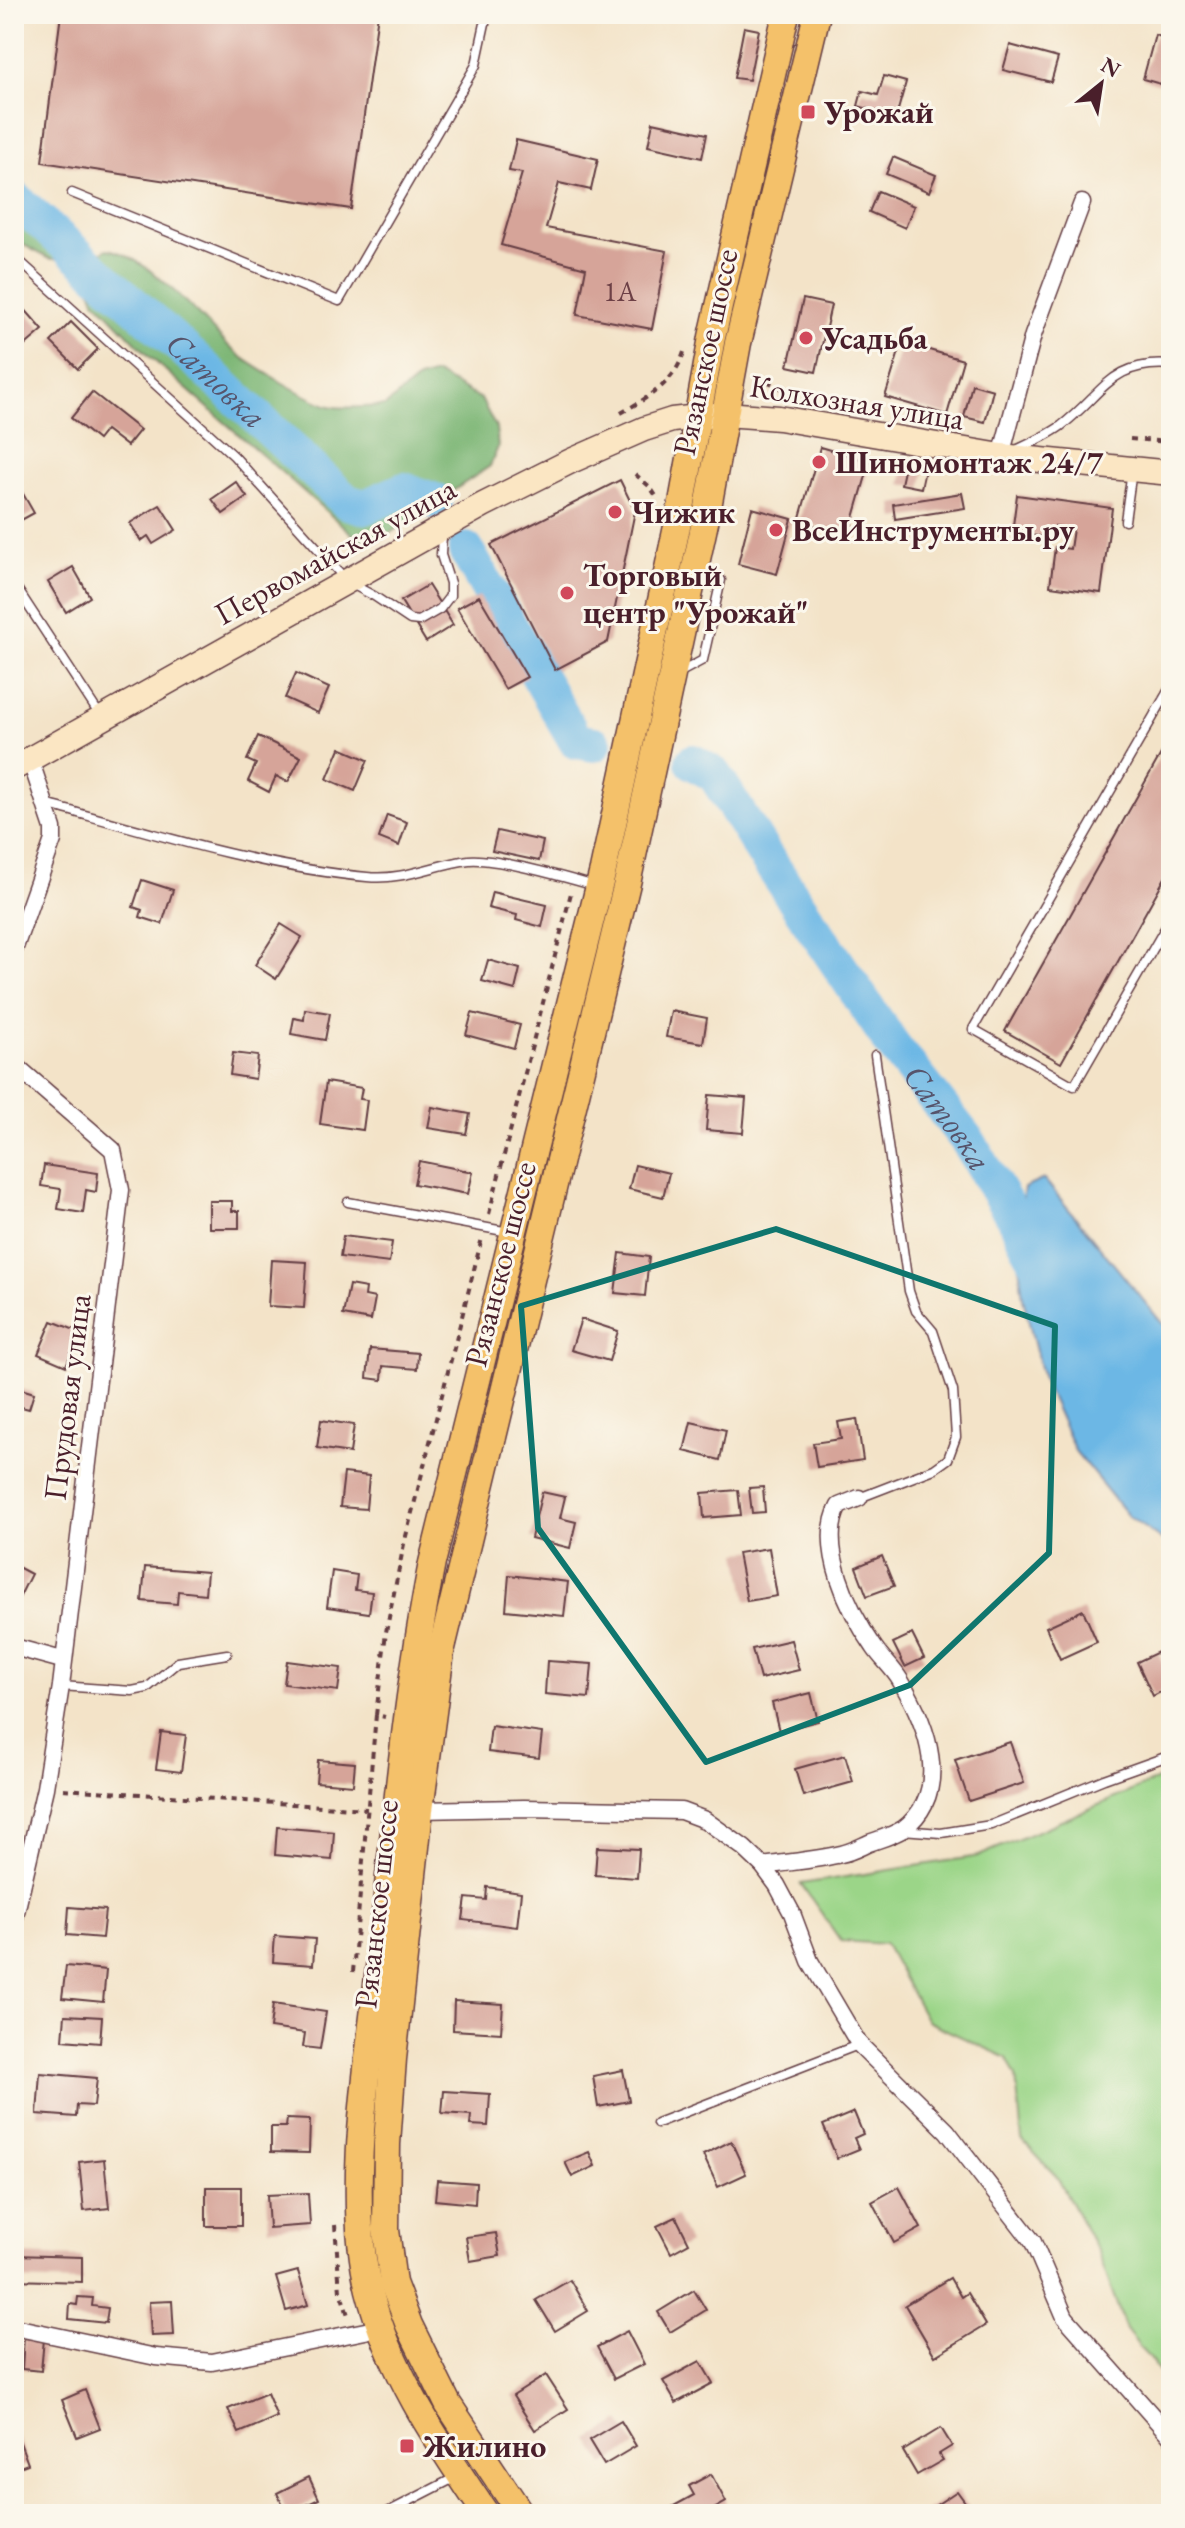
<svg xmlns="http://www.w3.org/2000/svg" width="1185" height="2528" font-family="'EB Garamond',serif">
	<style>
		.green { fill: #9bd588; stroke: #727a5a; stroke-width: 2 }
		.forest { fill: #7cb674; stroke: #636a50; stroke-width: 2 }
		.water { fill: #6cb7e5; stroke: #5b6b88; stroke-width: 2 }
		.lines { fill: none; stroke-linecap: round; stroke-linejoin: round }
		.river { stroke: #6cb7e5; stroke-width: 36 }
		.building { fill: #d6a499 }
		.lane-casing { stroke: #633c43; stroke-width: 11 }
		.street-casing { stroke: #633c43; stroke-width: 19 }
		.secondary-casing { stroke: #633c43; stroke-width: 27 }
		.primary-casing { stroke: #633c43; stroke-width: 29 }
		.path { stroke: #633c43; stroke-width: 4; stroke-dasharray: 6 6; stroke-linecap: butt }
		.lane { stroke: #fff; stroke-width: 8 }
		.street { stroke: #fff; stroke-width: 16 }
		.secondary { stroke: #fbe6c3; stroke-width: 24 }
		.primary { stroke: #f4c16a; stroke-width: 26 }
		.marked { fill: none; stroke: #0f766e; stroke-width: 6; stroke-linejoin: round }
		.poi-dot { fill: #d1495b; stroke: #fbf7ec; stroke-width: 3 }
		.labels { text-anchor: middle; stroke-width: 6; stroke-linejoin: round; paint-order: stroke }
		.number-label { font-size: 28px; fill: #6d4046 }
		.poi-label { font-size: 32px; font-weight: bold; fill: #4a1f2b; stroke: #fbf7ec; text-anchor: start }
		.street-label { font-size: 32px; fill: #4a1f2b; stroke: #fbf7ec }
		.water-label { font-size: 34px; font-style: italic; fill: #56546c; stroke: #fbf7ec }
	</style>
	<rect width="100%" height="100%" fill="#fbf7ec"/>
	<filter id="ink" filterUnits="userSpaceOnUse"><feTurbulence type="fractalNoise" baseFrequency=".0125" numOctaves="2"/><feDisplacementMap in="SourceGraphic" scale="16" xChannelSelector="R" yChannelSelector="G"/><feConvolveMatrix kernelMatrix="1 2 1 2 8 2 1 2 1" color-interpolation-filters="sRGB"/></filter>
	<filter id="wash" filterUnits="userSpaceOnUse"><feTurbulence type="fractalNoise" baseFrequency=".006" numOctaves="4" result="noise"/><feDisplacementMap in="SourceGraphic" scale="32" xChannelSelector="R" yChannelSelector="G"/><feGaussianBlur stdDeviation="1.8" result="paint"/><feColorMatrix in="noise" values="0 0 0 0 0 0 0 0 0 0 0 0 0 0 0 0 0 1.4 0 .05"/><feComposite in="paint" operator="in"/></filter>
	<g filter="url(#wash)">
		<rect width="100%" height="100%" fill="#f3e3c8"/>
		<polygon class="green" points="1171,1774 1171,2386 1126,2330 1098,2252 1057,2177 1022,2140 1016,2077 1007,2058 927,2021 885,1944 841,1941 801,1884 979,1856"/>
		<g class="forest">
			<polygon points="14,188 42,208 76,242 64,259 50,259 14,240"/>
			<path d="M107,249C150,256 202,321 234,351C249,364 311,401 330,406C346,410 369,406 385,406L418,379L436,374L481,399L496,428L498,447L490,466L384,537L359,540L149,356L95,300L85,274L97,255Z"/>
		</g>
		<polygon class="water" points="1044,1179 1171,1334 1171,1547 1128,1516 1075,1451 1043,1380 1023,1298 1016,1240 1024,1188"/>
		<g class="lines">
			<g class="river">
				<path id="s1" d="M14,198L197,361L347,502L365,507L404,490L435,501"/>
				<polyline points="466,550 576,741 594,744"/>
				<path id="s2" d="M693,762L715,775L764,854L891,1043L968,1141L1018,1225L1040,1270"/>
			</g>
		</g>
		<g id="blocks">
			<g class="building">
				<polygon points="61,14 378,14 351,209 42,162"/>
				<polygon points="744,27 759,30 749,80 734,78"/>
				<polygon points="1155,35 1171,40 1171,87 1143,79"/>
				<polygon points="1010,45 1058,58 1051,82 1003,70"/>
				<polygon points="884,76 906,82 896,117 858,106 862,91 878,95"/>
				<polygon points="653,122 707,134 702,158 648,146"/>
				<polygon points="516,140 598,159 591,190 559,183 546,228 667,251 652,329 577,315 586,268 501,245 522,173 509,171"/>
				<polygon points="893,157 936,175 929,192 886,174"/>
				<polygon points="878,191 914,206 905,228 869,212"/>
				<polygon points="803,299 831,305 816,372 788,366"/>
				<polygon points="21,305 43,330 22,348 14,339 14,311"/>
				<polygon points="71,322 98,349 78,369 51,342"/>
				<polygon points="902,342 963,360 947,415 885,397"/>
				<polygon points="972,384 993,390 985,422 964,417"/>
				<polygon points="92,392 140,430 127,446 106,430 98,440 71,418"/>
				<polygon points="820,447 870,462 849,535 799,521"/>
				<polygon points="905,466 925,470 921,488 901,484"/>
				<polygon points="620,480 635,511 608,642 555,670 491,545"/>
				<polygon points="236,482 247,497 223,514 212,499"/>
				<polygon points="18,485 34,513 14,524 14,487"/>
				<polygon points="962,493 965,508 895,519 893,504"/>
				<polygon points="1017,495 1112,508 1101,593 1050,586 1055,547 1070,549 1073,529 1055,526 1054,538 1012,533"/>
				<polygon points="160,505 176,530 153,544 148,536 141,541 130,523"/>
				<polygon points="752,508 792,519 777,574 738,564"/>
				<polygon points="73,567 90,597 66,612 48,582"/>
				<polygon points="428,585 453,625 426,642 401,601"/>
				<polygon points="479,596 527,677 505,689 457,608"/>
				<polygon points="296,673 329,688 318,713 285,698"/>
				<polygon points="258,736 301,757 288,782 276,776 269,792 248,781 256,764 247,760"/>
				<polygon points="1171,736 1171,867 1061,1063 1005,1031"/>
				<polygon points="340,748 368,760 355,791 327,779"/>
				<polygon points="387,815 407,822 399,846 379,838"/>
				<polygon points="497,831 543,841 539,861 492,851"/>
				<polygon points="142,880 173,890 162,924 140,917 142,910 133,907"/>
				<polygon points="492,892 547,905 542,927 516,920 517,915 488,908"/>
				<polygon points="281,924 302,937 276,979 255,965"/>
				<polygon points="488,960 520,969 515,990 482,981"/>
				<polygon points="305,1009 330,1013 325,1040 291,1034 294,1018 304,1020"/>
				<polygon points="671,1011 707,1018 703,1043 666,1037"/>
				<polygon points="472,1013 520,1025 514,1048 466,1035"/>
				<polygon points="233,1053 258,1056 255,1079 230,1075"/>
				<polygon points="326,1082 362,1088 360,1099 367,1100 363,1130 320,1124"/>
				<polygon points="709,1095 746,1098 743,1133 706,1130"/>
				<polygon points="432,1107 470,1114 466,1134 428,1128"/>
				<polygon points="419,1161 473,1172 468,1194 414,1184"/>
				<polygon points="44,1165 98,1173 96,1192 86,1190 83,1213 58,1209 61,1189 41,1186"/>
				<polygon points="635,1165 669,1173 663,1197 629,1189"/>
				<polygon points="209,1201 232,1201 232,1211 239,1211 239,1228 209,1228"/>
				<polygon points="343,1236 392,1242 389,1263 340,1257"/>
				<polygon points="620,1253 649,1257 645,1296 615,1293"/>
				<polygon points="271,1260 307,1262 304,1308 268,1306"/>
				<polygon points="349,1285 366,1288 365,1296 375,1298 371,1320 343,1315"/>
				<polygon points="581,1319 618,1331 609,1361 571,1350"/>
				<polygon points="52,1321 80,1332 66,1366 38,1354"/>
				<polygon points="370,1349 418,1353 417,1369 383,1366 382,1380 367,1378"/>
				<polygon points="18,1388 34,1393 29,1409 14,1405"/>
				<polygon points="857,1419 863,1460 817,1467 813,1443 841,1439 838,1422"/>
				<polygon points="321,1420 354,1425 350,1453 317,1448"/>
				<polygon points="691,1422 726,1430 720,1460 684,1451"/>
				<polygon points="344,1473 369,1476 366,1509 340,1507"/>
				<polygon points="763,1487 765,1512 752,1513 749,1488"/>
				<polygon points="738,1490 741,1515 704,1518 702,1493"/>
				<polygon points="542,1492 565,1497 560,1518 576,1522 570,1548 531,1538"/>
				<polygon points="769,1548 777,1596 747,1601 738,1553"/>
				<polygon points="882,1556 894,1586 867,1596 856,1567"/>
				<polygon points="14,1565 31,1574 14,1608"/>
				<polygon points="145,1567 207,1572 205,1594 178,1591 177,1604 142,1601"/>
				<polygon points="332,1571 357,1575 355,1590 372,1592 369,1613 327,1607"/>
				<polygon points="509,1575 568,1582 564,1616 506,1610"/>
				<polygon points="1083,1610 1097,1642 1060,1659 1046,1627"/>
				<polygon points="912,1634 924,1658 905,1667 893,1643"/>
				<polygon points="791,1640 799,1670 760,1679 752,1649"/>
				<polygon points="1158,1652 1171,1680 1171,1687 1153,1696 1137,1662"/>
				<polygon points="287,1661 341,1668 338,1691 284,1684"/>
				<polygon points="547,1661 592,1664 589,1698 545,1694"/>
				<polygon points="811,1693 818,1721 779,1731 772,1703"/>
				<polygon points="491,1726 542,1733 539,1758 488,1752"/>
				<polygon points="161,1732 186,1735 181,1772 156,1769"/>
				<polygon points="1010,1742 1024,1783 969,1801 955,1760"/>
				<polygon points="845,1755 853,1782 803,1796 795,1769"/>
				<polygon points="318,1760 355,1763 353,1785 316,1782"/>
				<polygon points="277,1827 334,1832 332,1860 275,1855"/>
				<polygon points="597,1847 639,1849 637,1878 595,1875"/>
				<polygon points="487,1887 521,1892 517,1927 463,1920 466,1898 486,1900"/>
				<polygon points="69,1907 105,1910 102,1938 67,1935"/>
				<polygon points="275,1936 315,1939 313,1965 273,1962"/>
				<polygon points="66,1966 106,1970 103,2002 62,1998"/>
				<polygon points="454,2001 503,2004 501,2033 453,2030"/>
				<polygon points="273,2004 326,2012 320,2049 303,2047 305,2033 270,2028"/>
				<polygon points="65,2015 102,2017 100,2043 63,2040"/>
				<polygon points="623,2070 629,2101 598,2107 593,2076"/>
				<polygon points="40,2073 97,2078 94,2106 77,2105 76,2117 37,2114"/>
				<polygon points="444,2091 490,2094 488,2126 470,2125 471,2115 442,2113"/>
				<polygon points="854,2112 863,2134 854,2138 859,2149 837,2158 823,2125"/>
				<polygon points="287,2119 310,2120 309,2153 271,2152 271,2127 286,2127"/>
				<polygon points="731,2141 746,2174 718,2187 703,2155"/>
				<polygon points="589,2152 595,2166 572,2177 565,2162"/>
				<polygon points="104,2159 109,2208 84,2211 79,2162"/>
				<polygon points="437,2180 476,2183 475,2204 435,2200"/>
				<rect x="206" y="2187" width="35" height="39"/>
				<polygon points="899,2187 921,2228 894,2243 872,2202"/>
				<polygon points="308,2193 310,2225 269,2228 267,2195"/>
				<polygon points="676,2217 689,2243 671,2253 657,2226"/>
				<polygon points="496,2233 500,2256 470,2261 466,2237"/>
				<polygon points="14,2255 82,2257 82,2282 14,2280"/>
				<polygon points="298,2271 308,2305 286,2311 276,2277"/>
				<polygon points="950,2278 961,2297 967,2293 986,2325 935,2356 905,2305"/>
				<polygon points="570,2280 588,2311 555,2331 536,2300"/>
				<polygon points="694,2290 706,2310 670,2332 658,2312"/>
				<polygon points="78,2297 93,2298 92,2306 108,2308 106,2323 69,2319 70,2304 77,2305"/>
				<polygon points="172,2301 174,2335 151,2336 149,2302"/>
				<polygon points="627,2331 644,2364 614,2379 597,2347"/>
				<polygon points="24,2338 44,2339 41,2371 22,2369"/>
				<polygon points="700,2361 713,2383 676,2403 663,2381"/>
				<polygon points="546,2375 568,2409 535,2430 513,2396"/>
				<polygon points="85,2390 100,2428 77,2437 62,2400"/>
				<polygon points="267,2393 277,2417 239,2433 228,2409"/>
				<polygon points="621,2421 636,2446 604,2465 589,2440"/>
				<polygon points="14,2426 28,2464 14,2469"/>
				<polygon points="941,2428 952,2446 939,2454 943,2460 917,2475 903,2451"/>
				<polygon points="711,2474 726,2502 705,2514 676,2514 672,2507 694,2495 689,2486"/>
				<polygon points="309,2477 319,2499 287,2514 277,2493"/>
				<polygon points="957,2491 973,2513 923,2514"/>
			</g>
		</g>
	</g>
	<g filter="url(#ink)">
		<use href="#blocks" fill-opacity="0" stroke="#633c43" stroke-width="2"/>
		<g class="lines">
			<defs>
				<g id="lane">
					<polyline points="72,193 339,301 476,65 487,14"/>
					<polyline points="14,256 234,456 348,582 374,596 410,620 419,621 440,609 450,596 450,583 441,555 442,534"/>
					<path d="M1016,450C1031,443 1047,436 1061,426C1103,394 1111,360 1171,365"/>
					<polyline points="1125,521 1132,470"/>
					<polyline points="14,584 101,717"/>
					<polyline points="679,673 703,660 721,580 701,564"/>
					<polyline points="1171,686 973,1029 1074,1086 1171,918"/>
					<path d="M46,804C151,833 259,867 367,877C403,881 435,864 469,860C495,857 567,878 595,886"/>
					<polyline points="348,1202 509,1232"/>
					<polyline points="859,1498 934,1469 948,1459 956,1437 953,1391 933,1331 916,1311 909,1291 875,1055"/>
					<polyline points="61,1686 132,1691 147,1688 178,1662 227,1654"/>
					<polyline points="902,1830 941,1833 991,1825 1104,1779 1171,1755"/>
					<polyline points="657,2123 858,2045"/>
					<polyline points="49,2510 50,2514"/>
					<polyline points="384,2514 458,2476"/>
				</g>
				<g id="street">
					<polyline points="1001,456 1033,335 1082,203"/>
					<polyline points="14,950 53,840 53,828 30,759"/>
					<polyline points="14,1064 113,1150 121,1190 61,1686 45,1788 14,1921"/>
					<polyline points="14,1647 62,1660"/>
					<polyline points="420,1810 524,1808 681,1811 705,1820 744,1848 763,1866 777,1885 792,1913 810,1961 859,2044 947,2131 1033,2242 1065,2317 1171,2437"/>
					<path d="M763,1866C789,1862 816,1860 841,1854C851,1852 860,1847 869,1843C880,1839 894,1835 903,1829C953,1791 927,1724 900,1680C893,1668 882,1659 874,1647C850,1613 817,1546 839,1506L859,1498"/>
					<polyline points="14,2327 156,2357 212,2362 380,2328"/>
				</g>
				<polyline id="secondary" points="14,768 483,505 571,461 644,429 672,420 725,414 779,418 1001,456 1171,473"/>
				<g id="primary">
					<path d="M486,2514C439,2444 390,2373 369,2290C345,2194 369,2057 380,1959C395,1826 406,1694 432,1563L603,870L681,508L712,337L786,14"/>
					<polyline points="521,2514 448,2404 409,2325 393,2283 386,2230 387,2144 393,2059 420,1810 441,1652 628,879 707,513 738,343 817,14"/>
				</g>
			</defs>
			<use href="#lane" class="lane-casing"/>
			<use href="#street" class="street-casing"/>
			<use href="#secondary" class="secondary-casing"/>
			<use href="#primary" class="primary-casing"/>
			<g class="path">
				<polyline points="756,376 783,389"/>
				<path d="M621,413C648,397 674,384 684,352"/>
				<polyline points="1130,439 1171,442"/>
				<polyline points="635,474 650,487 658,499"/>
				<polyline points="1164,906 1171,894"/>
				<polyline points="489,1214 571,893"/>
				<polyline points="376,1715 386,1632 404,1544 482,1238"/>
				<polyline points="63,1789 367,1809"/>
				<polyline points="353,1972 376,1715 385,1717"/>
				<polyline points="335,2225 340,2291 349,2318"/>
			</g>
			<use href="#lane" class="lane"/>
			<use href="#street" class="street"/>
			<use href="#secondary" class="secondary"/>
			<use href="#primary" class="primary"/>
		</g>
	</g>
	<path class="marked" d="M776,1229L1055,1326L1049,1553L910,1685L706,1762L538,1528L521,1306Z"/>
	<g class="poi-dot">
		<rect x="800" y="104" width="16" height="16" rx="4"/>
		<circle cx="806" cy="338" r="8"/>
		<circle cx="819" cy="462" r="8"/>
		<circle cx="615" cy="512" r="8"/>
		<circle cx="776" cy="530" r="8"/>
		<circle cx="567" cy="593" r="8"/>
		<rect x="399" y="2438" width="16" height="16" rx="4"/>
	</g>
	<g class="labels">
		<g class="number-label">
			<text x="620" y="301">1А</text>
		</g>
		<g class="poi-label">
			<text x="824" y="123">Урожай</text>
			<text x="822" y="349">Усадьба</text>
			<text x="835" y="473">Шиномонтаж 24/7</text>
			<text x="631" y="523">Чижик</text>
			<text x="792" y="541">ВсеИнструменты.ру</text>
			<text x="583" y="586">Торговый<tspan x="583" dy="37">центр "Урожай"</tspan></text>
			<text x="423" y="2457">Жилино</text>
		</g>
		<g class="street-label">
			<text transform="translate(705 352) rotate(-78)" y="11">Рязанское шоссе</text>
			<text transform="translate(857 402) rotate(9)" y="11">Колхозная улица</text>
			<text transform="translate(335 551) rotate(-29)" y="11">Первомайская улица</text>
			<text transform="translate(500 1264) rotate(-76)" y="11">Рязанское шоссе</text>
			<text transform="translate(67 1397) rotate(-83)" y="11">Прудовая улица</text>
			<text transform="translate(376 1904) rotate(-84)" y="11">Рязанское шоссе</text>
		</g>
		<g class="water-label">
			<text dy="12" stroke="none"><textPath href="#s1" startOffset="272">Сатовка</textPath></text>
			<text dy="12" stroke="none"><textPath href="#s2" startOffset="440">Сатовка</textPath></text>
		</g>
	</g>
	<rect width="1185" height="2528" fill="none" stroke="#fbf7ec" stroke-width="48"/>
	<g transform="translate(1101 84) rotate(30)" stroke="#fbf7ec" stroke-width="6" paint-order="stroke">
	<path d="M0-6L14 30L0 20L-14 30Z" fill="#4a1f2b"/>
	<text y="-12" font-size="22" font-weight="bold" text-anchor="middle" fill="#4a1f2b">N</text>
	</g>
</svg>
